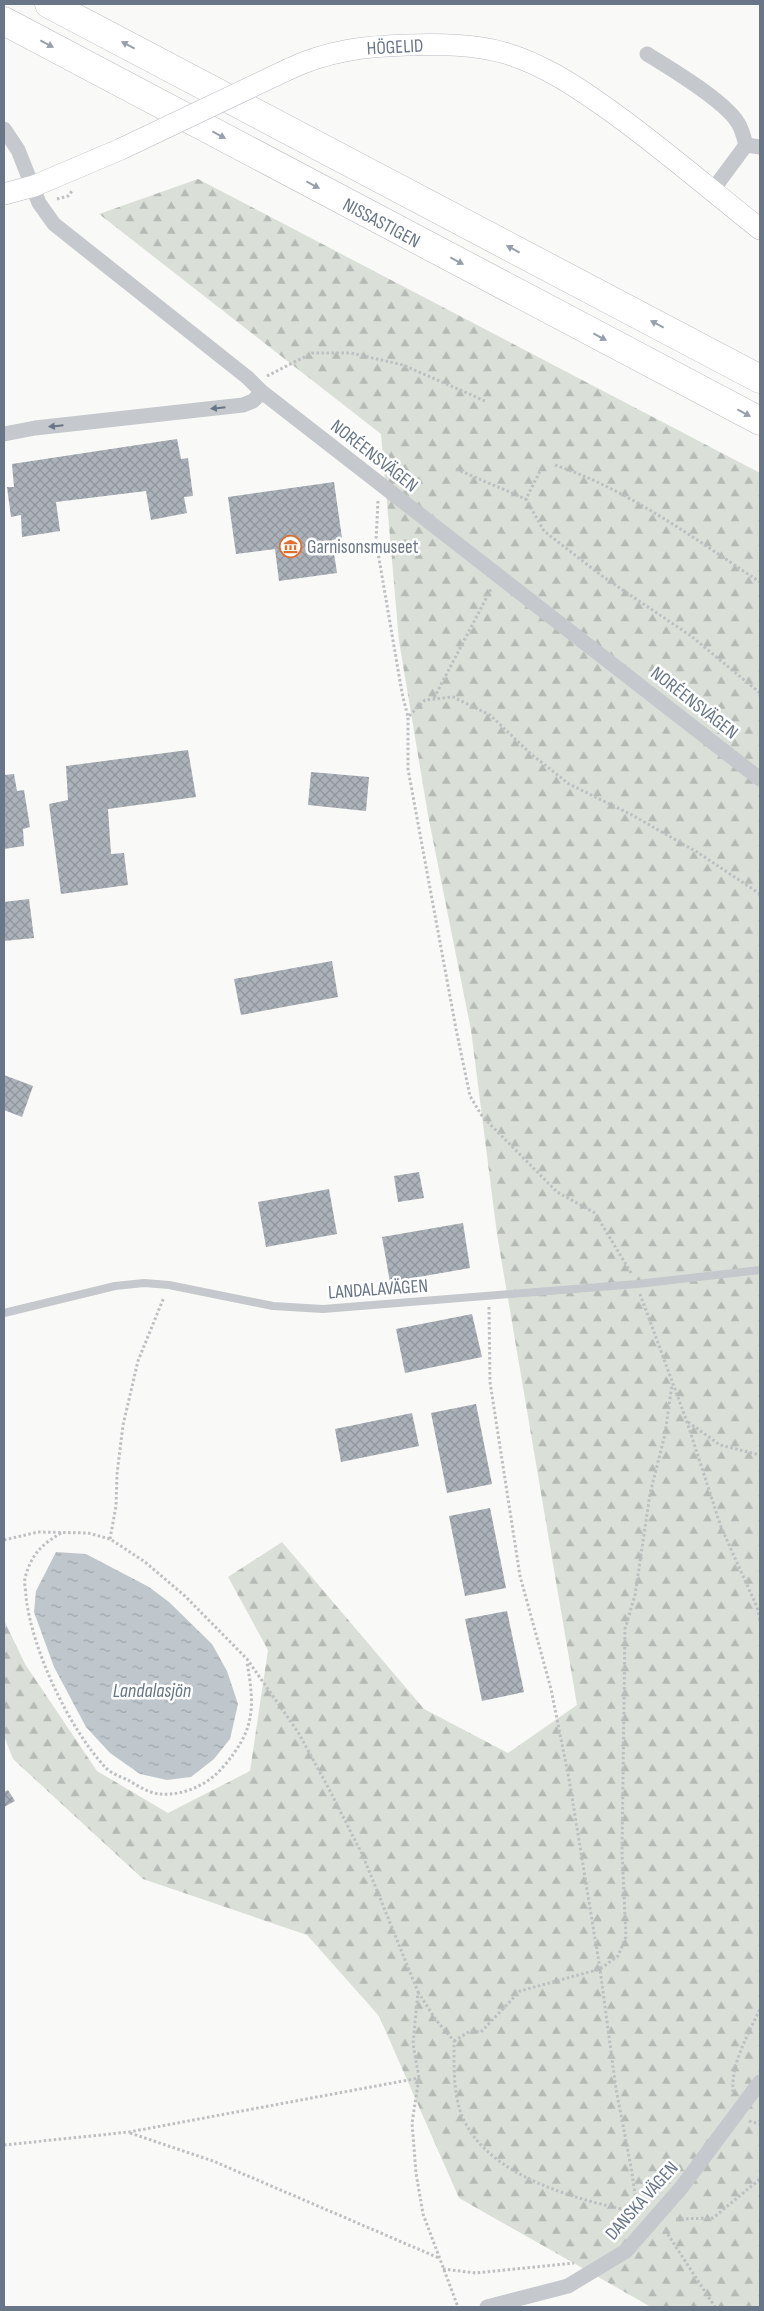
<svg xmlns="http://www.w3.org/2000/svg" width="764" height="2311" font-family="'Sofia Sans Condensed',sans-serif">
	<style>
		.forest { fill: url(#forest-firs) }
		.water { fill: url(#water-ripples) }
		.building { fill: url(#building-cross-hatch) }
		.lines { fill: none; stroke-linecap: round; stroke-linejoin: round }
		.secondary-casing { stroke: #b7bbc1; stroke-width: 22 }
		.highway-casing { stroke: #b8bbbe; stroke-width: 29 }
		.path { stroke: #bdbfc2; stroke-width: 3; stroke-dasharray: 2.5 2.5; stroke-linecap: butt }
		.lane { stroke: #c5c8cc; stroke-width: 8 }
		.street { stroke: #c5c8cc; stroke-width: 15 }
		.secondary { stroke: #fff; stroke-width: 21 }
		.highway { stroke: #fff; stroke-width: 28 }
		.secondary-bridge-casing { stroke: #b7bbc1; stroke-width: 22; stroke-linecap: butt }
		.secondary-bridge { stroke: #fff; stroke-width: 21 }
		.oneway { fill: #969fab }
		.oneway2 { fill: #697687 }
		.labels { text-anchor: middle; stroke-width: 5; stroke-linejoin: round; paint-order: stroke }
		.street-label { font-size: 19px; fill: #697687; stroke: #fff }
		.poi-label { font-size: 19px; fill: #697687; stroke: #fff; text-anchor: start }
		.water-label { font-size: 20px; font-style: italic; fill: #657782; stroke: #fff }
	</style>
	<defs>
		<pattern id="forest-firs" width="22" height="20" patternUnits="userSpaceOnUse" patternTransform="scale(1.25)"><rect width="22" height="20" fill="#dae0d8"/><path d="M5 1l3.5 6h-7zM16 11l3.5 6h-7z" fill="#b5bab5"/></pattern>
		<pattern id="water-ripples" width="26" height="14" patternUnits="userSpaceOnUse" patternTransform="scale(1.25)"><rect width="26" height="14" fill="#bfc7cd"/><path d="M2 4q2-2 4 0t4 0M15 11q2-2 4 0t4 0" fill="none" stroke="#9fa6ac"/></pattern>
		<pattern id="building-cross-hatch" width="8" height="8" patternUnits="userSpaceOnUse" patternTransform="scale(1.25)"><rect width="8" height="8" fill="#acb2b9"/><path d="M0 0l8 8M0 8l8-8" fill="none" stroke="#90959c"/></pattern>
	</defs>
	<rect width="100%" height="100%" fill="#f9f9f7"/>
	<polygon class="forest" points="198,179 760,473 760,2307 651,2307 459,2198 379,2016 307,1935 143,1879 13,1759 4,1736 4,1620 25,1664 97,1771 168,1813 250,1771 268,1650 228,1577 282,1542 424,1709 508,1753 577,1705 497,1234 471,1030 428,815 399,641 381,434 99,214"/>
	<polygon class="water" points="56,1552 86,1554 149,1587 169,1602 212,1644 227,1671 238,1704 230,1739 214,1759 191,1777 167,1780 140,1774 110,1753 86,1727 54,1667 34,1612 36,1591"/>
	<g class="building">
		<polygon points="177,439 181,459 188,458 193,496 184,497 187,513 151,520 146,491 56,502 60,531 22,537 21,515 11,517 7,487 14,487 12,464"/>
		<polygon points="334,482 342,538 332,540 337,573 279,581 275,549 236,554 228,497"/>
		<polygon points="188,750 196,797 108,809 111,854 124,853 128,885 61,894 49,804 68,800 66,766"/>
		<polygon points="311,772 369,777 366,811 308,805"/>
		<polygon points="14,774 17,791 24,790 30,827 23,829 24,846 4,849 4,775"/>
		<polygon points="29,899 34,938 4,941 4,902"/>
		<polygon points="332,961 338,997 241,1015 234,979"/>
		<polygon points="4,1075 33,1086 22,1117 4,1110"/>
		<polygon points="419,1172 424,1198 398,1202 394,1176"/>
		<polygon points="329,1189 337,1234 266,1247 258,1202"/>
		<polygon points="463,1223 470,1268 390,1282 382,1237"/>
		<polygon points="472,1314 482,1357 405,1373 396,1329"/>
		<polygon points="476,1404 492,1484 447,1493 431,1413"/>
		<polygon points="412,1413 419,1446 341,1462 335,1429"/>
		<polygon points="490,1508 506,1588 465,1596 449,1516"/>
		<polygon points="507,1611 524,1692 482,1701 465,1619"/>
		<polygon points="8,1790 15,1801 4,1807 4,1792"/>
	</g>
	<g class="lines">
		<defs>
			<g id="secondary">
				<path d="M289,69C327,51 365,46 407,45C439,44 474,44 505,53C542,64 574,85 605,107C659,145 708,188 760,229"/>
				<polyline points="4,194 34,186 121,149"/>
			</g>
			<g id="highway">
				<polyline points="49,4 760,379"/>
				<polyline points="4,21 760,421"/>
			</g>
		</defs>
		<use href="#secondary" class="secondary-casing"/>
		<use href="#highway" class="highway-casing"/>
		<g class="path">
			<polyline points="57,199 68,196 72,191"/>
			<polyline points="267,376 312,353 351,353 403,365 485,401"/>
			<path d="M555,465C629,490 695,539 760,582"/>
			<polyline points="542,467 526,499 544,531 602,576 691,636 760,693"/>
			<polyline points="456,469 526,499"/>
			<polyline points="378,501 376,541 402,693 408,717"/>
			<polyline points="434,698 491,589"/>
			<polyline points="631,1273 595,1213 557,1192 482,1116 470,1096 456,1029 408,769 408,717 425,700 453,697 490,715 531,754 569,784 632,815 697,852 760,894"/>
			<polyline points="640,1294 687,1422 721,1527 757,1607 760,1620"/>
			<polyline points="489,1307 490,1382 520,1576 551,1689 569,1779 600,1969 616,2089 631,2167 638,2213"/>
			<polyline points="688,1422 720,1445 760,1455"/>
			<path d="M61,1533C41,1545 31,1555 25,1578C24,1584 26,1591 26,1597C32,1650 69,1728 105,1767C110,1773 121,1777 128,1780C136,1785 149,1793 159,1794C183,1796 208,1785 223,1767C255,1730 255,1709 247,1662"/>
			<polyline points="110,1539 116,1506 117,1474 123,1425 138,1361 164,1297"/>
			<polyline points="4,1540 38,1532 88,1533 110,1539 145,1562 185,1596 247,1659 298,1732 329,1789 363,1856 418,1992 413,2044 419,2078 412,2123 416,2173 423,2214 458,2307"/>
			<path d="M418,1992L436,2020L454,2041C454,2064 453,2094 462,2116C488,2178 579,2200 639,2213"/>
			<polyline points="454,2041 470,2031 481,2032 520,1991 600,1969 618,1956 626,1937 622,1852 625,1629 635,1595 650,1494 665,1434 672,1384"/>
			<path d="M733,2092C731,2063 748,2035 760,2009"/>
			<polyline points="749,2121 760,2124"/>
			<polyline points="130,2133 213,2161 439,2258"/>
			<polyline points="4,2145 129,2132 419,2078"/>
			<polyline points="676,2219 713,2218 760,2179"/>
			<polyline points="665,2230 715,2307"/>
			<polyline points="443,2269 476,2273 574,2263"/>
		</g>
		<polyline class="lane" points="4,1313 115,1286 144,1283 169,1285 273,1306 323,1309 637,1284 760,1270"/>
		<g class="street">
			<path d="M647,54C670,68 725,101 738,123C742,129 744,138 746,145"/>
			<polyline points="4,129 18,150 39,203 54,224 248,378 262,392 760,779"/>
			<polyline points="712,191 746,145 760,147"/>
			<polyline points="4,434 35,428 243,405 253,401 262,392"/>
			<polyline points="487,2307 568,2286 626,2251 681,2188 760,2082"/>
		</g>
		<use href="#secondary" class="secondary"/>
		<use href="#highway" class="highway"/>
		<defs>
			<polyline id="secondary-bridge" points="121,149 289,69"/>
		</defs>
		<use href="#secondary-bridge" class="secondary-bridge-casing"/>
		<use href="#secondary-bridge" class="secondary-bridge"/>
	</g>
	<defs><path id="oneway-solid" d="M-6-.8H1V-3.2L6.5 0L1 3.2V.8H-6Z" transform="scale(1.25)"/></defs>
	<g class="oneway">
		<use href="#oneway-solid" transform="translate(47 44) rotate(28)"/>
		<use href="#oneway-solid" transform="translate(128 45) rotate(-152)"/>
		<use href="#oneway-solid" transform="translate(219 135) rotate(28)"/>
		<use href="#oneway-solid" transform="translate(313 185) rotate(28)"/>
		<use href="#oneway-solid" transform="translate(513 249) rotate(-152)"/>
		<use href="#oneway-solid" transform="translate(457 261) rotate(28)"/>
		<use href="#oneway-solid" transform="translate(657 324) rotate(-152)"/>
		<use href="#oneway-solid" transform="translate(600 337) rotate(28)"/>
		<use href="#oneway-solid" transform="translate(744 413) rotate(28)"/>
	</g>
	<g class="oneway2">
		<use href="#oneway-solid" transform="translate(218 408) rotate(174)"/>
		<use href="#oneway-solid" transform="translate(56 426) rotate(174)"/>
	</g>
	<defs>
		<symbol id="museum-ring" viewBox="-11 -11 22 22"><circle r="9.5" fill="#fff" stroke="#de6f31" stroke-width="1.5"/><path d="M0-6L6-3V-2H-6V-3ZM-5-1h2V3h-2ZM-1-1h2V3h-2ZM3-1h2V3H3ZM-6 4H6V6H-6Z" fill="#de6f31"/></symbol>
	</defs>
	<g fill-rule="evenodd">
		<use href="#museum-ring" x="278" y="534" width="25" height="25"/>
	</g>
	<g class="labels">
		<g class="street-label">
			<text transform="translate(395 46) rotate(-3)" y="7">HÖGELID</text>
			<text transform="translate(382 222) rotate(28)" y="7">NISSASTIGEN</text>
			<text transform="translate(375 455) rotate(38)" y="7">NORÉENSVÄGEN</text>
			<text transform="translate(695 702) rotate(38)" y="7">NORÉENSVÄGEN</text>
			<text transform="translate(378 1288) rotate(-4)" y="7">LANDALAVÄGEN</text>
			<text transform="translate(641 2200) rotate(-48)" y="7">DANSKA VÄGEN</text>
		</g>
		<g class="poi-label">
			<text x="307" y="553">Garnisonsmuseet</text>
		</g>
		<g class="water-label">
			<text x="152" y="1697">Landalasjön</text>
		</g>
	</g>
	<rect width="764" height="2311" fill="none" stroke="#697687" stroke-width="10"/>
</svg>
